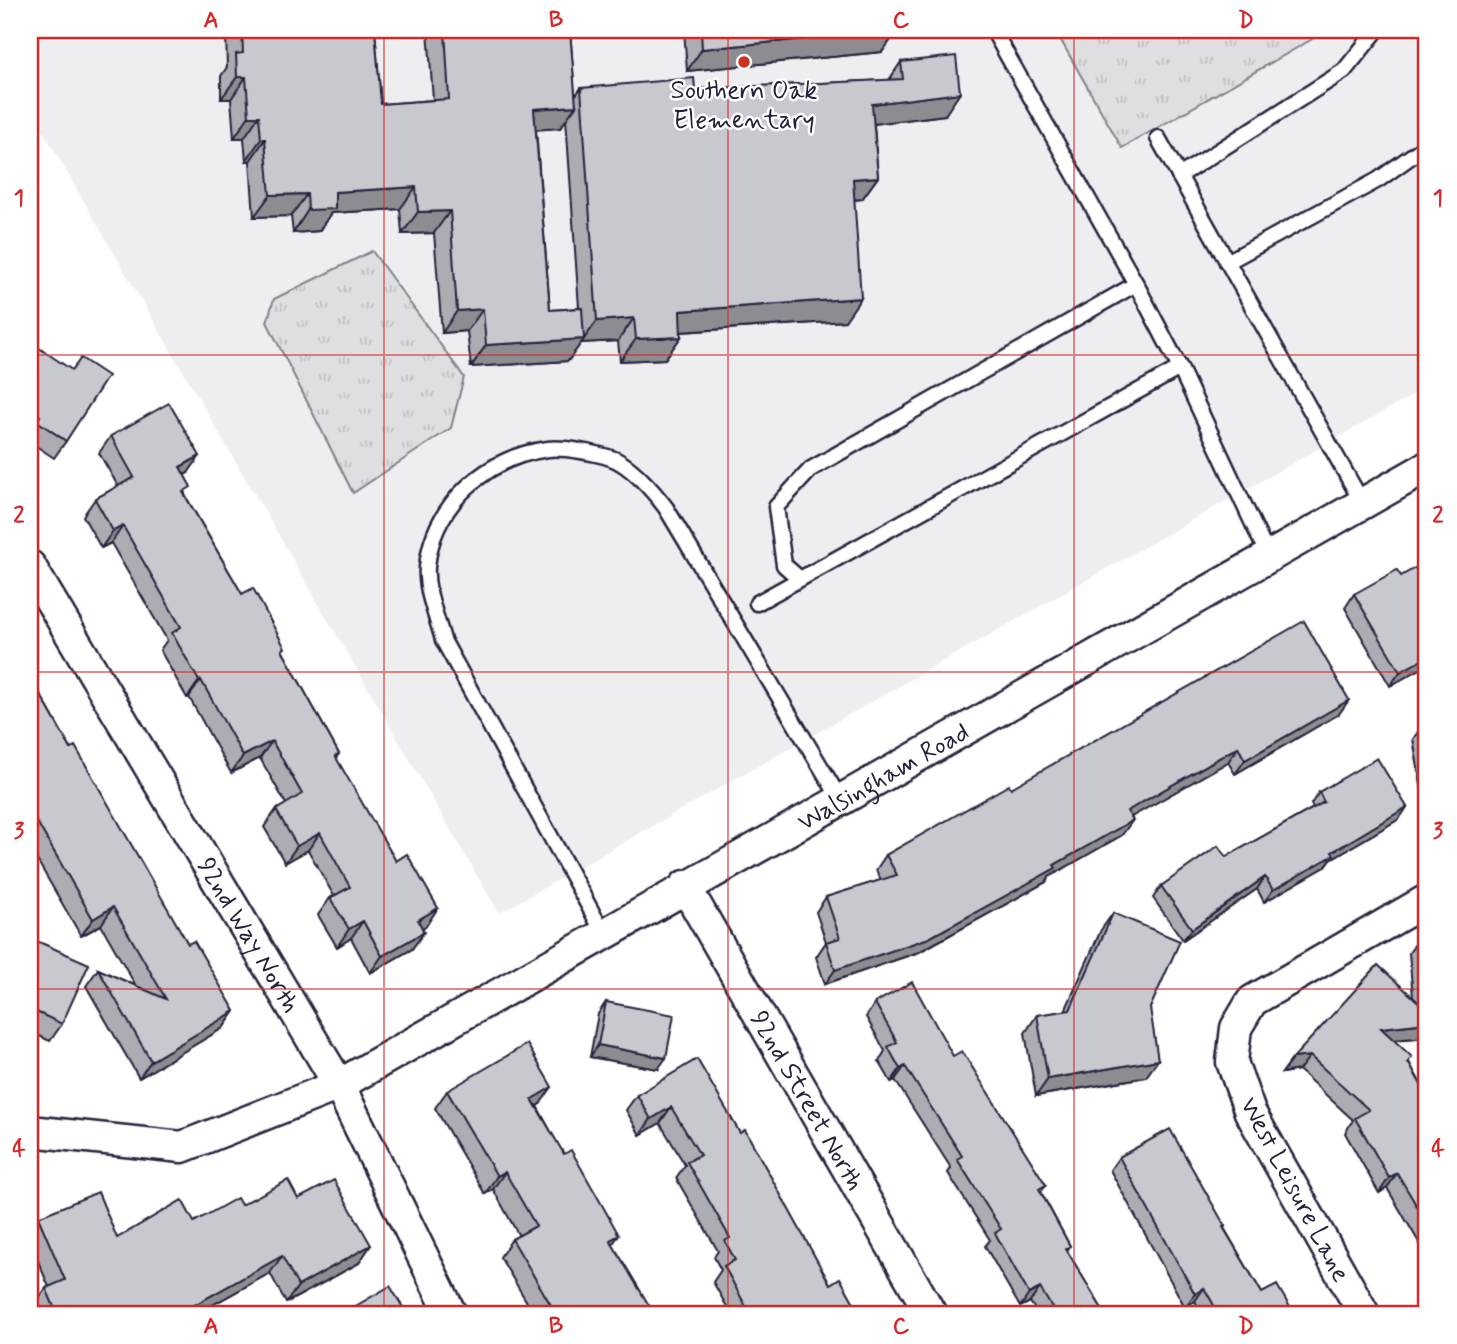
<svg xmlns="http://www.w3.org/2000/svg" width="1457" height="1344" font-family="Mynerve,sans-serif">
	<style>
		.built { fill: #eeeef1 }
		.park { fill: url(#park-tufts); stroke: #80808e; stroke-width: 2 }
		.lines { fill: none; stroke-linecap: round; stroke-linejoin: round }
		.service-casing { stroke: #22223b; stroke-width: 19 }
		.minor-casing { stroke: #22223b; stroke-width: 35 }
		.service { stroke: #fff; stroke-width: 14 }
		.minor { stroke: #fff; stroke-width: 30 }
		.wall { fill: #acacb2; stroke: #22223b; stroke-width: 2; fill-rule: evenodd }
		.shaded-wall { fill: #8c8c91; stroke: #22223b; stroke-width: 2 }
		.building { fill: #c8c8cf; stroke: #22223b; stroke-width: 2 }
		.grid { fill: none; stroke: #d62828; stroke-width: 2; stroke-opacity: 0.55 }
		.poi-dot { fill: #c8321e; stroke: #fff; stroke-width: 2.5 }
		.labels { text-anchor: middle; stroke-width: 5; stroke-linejoin: round; paint-order: stroke }
		.poi-label { font-size: 26px; fill: #22223b; stroke: #fff }
		.street-label { font-size: 26px; fill: #22223b; stroke: #fff }
		.neatline { fill: none; stroke: #d62828; stroke-width: 2.5 }
		.grid-label { font-size: 23px; text-anchor: middle; font-weight: bold; fill: #d62828 }
	</style>
	<defs>
		<pattern id="park-tufts" width="24" height="20" patternUnits="userSpaceOnUse" patternTransform="scale(1.75)"><rect width="24" height="20" fill="#dfdfe2"/><path d="M3 7l-1-3M5 7V3M7 7l1-3M15 17l-1-3M17 17v-4M19 17l1-3" fill="none" stroke="#bfbfc3"/></pattern>
	</defs>
	<rect width="100%" height="100%" fill="#fff"/>
	<filter id="ink" filterUnits="userSpaceOnUse"><feTurbulence type="fractalNoise" baseFrequency=".0143" numOctaves="2"/><feDisplacementMap in="SourceGraphic" scale="14" xChannelSelector="R" yChannelSelector="G"/><feConvolveMatrix kernelMatrix="1 2 1 2 8 2 1 2 1" color-interpolation-filters="sRGB"/></filter>
	<g filter="url(#ink)">
		<polygon class="built" points="30,30 1427,30 1427,387 499,913 30,109"/>
		<g class="park">
			<polygon points="1055,30 1315,30 1321,34 1122,148"/>
			<polygon points="372,251 464,377 451,428 353,493 267,322 274,299"/>
		</g>
		<g class="lines">
			<defs>
				<g id="service">
					<polyline points="993,30 1136,284 1180,368 1269,558"/>
					<polyline points="1158,138 1363,504"/>
					<polyline points="1179,176 1344,71 1377,30"/>
					<polyline points="1227,262 1378,180 1427,145"/>
					<polyline points="1136,284 811,469 776,507 784,565 800,579 1180,368"/>
					<polyline points="757,603 800,579"/>
					<path d="M604,934L443,640C437,617 425,590 427,567C433,504 487,457 548,449C563,447 596,453 611,458C630,464 654,492 666,508L840,799"/>
				</g>
				<g id="minor">
					<path id="s1" d="M30,566L339,1085L451,1314"/>
					<path id="s2" d="M685,886L931,1314"/>
					<path id="s3" d="M30,1131L182,1147L339,1085L1427,467"/>
					<polyline points="1364,1314 1250,1112 1232,1062 1236,1028 1252,1001 1427,900"/>
				</g>
			</defs>
			<use href="#service" class="service-casing"/>
			<use href="#minor" class="minor-casing"/>
			<use href="#service" class="service"/>
			<use href="#minor" class="minor"/>
		</g>
		<g class="wall">
			<path d="M230,30H375L381,104L433,100L428,30H570L575,96L581,88L695,89L889,80L901,62L945,115L874,124L878,177L862,199L854,200L845,321L681,332V337L665,359L620,361L618,341L581,343L568,361L471,367L467,331L442,333L434,233L402,234L400,209L331,213L319,231L293,233L291,216L254,217L250,161H246L244,138H234L231,99H221V76L227,67L226,36ZM566,119L579,308L550,310L536,129L560,128Z"/>
			<polygon points="684,30 898,30 882,52 687,71"/>
			<polygon points="30,342 66,441 54,458 30,442"/>
			<polygon points="111,436 188,473 184,475 185,495 242,594 283,652 339,754 336,758 426,926 422,928 412,949 370,973 351,938 337,947 318,915 330,898 334,896 308,850 285,863 264,827 276,810 286,804 260,758 231,773 189,697 187,698 160,650 167,640 111,543 101,548 83,516 95,499 118,486 99,453"/>
			<polygon points="1401,576 1427,665 1390,686 1345,608 1354,594"/>
			<polygon points="30,676 71,749 188,944 235,1011 223,1028 139,1078 86,986 98,969 136,986 101,925 81,936 30,848"/>
			<polygon points="1339,714 1235,774 1228,762 1131,817 1122,835 1049,877 1046,882 919,952 825,984 816,957 826,942 816,912 826,897 881,880 876,870 886,855 1011,788"/>
			<polygon points="1425,722 1427,722 1427,807 1425,808 1413,739"/>
			<polygon points="1319,792 1407,807 1399,819 1331,859 1325,867 1264,902 1257,889 1183,940 1153,898 1161,886 1226,857 1313,808 1311,804"/>
			<polygon points="1113,913 1150,1008 1146,1077 1036,1096 1025,1033 1037,1015 1065,1011 1101,930"/>
			<polygon points="1427,937 1427,1037 1394,1040 1409,1062 1427,1095 1427,1256 1387,1188 1379,1193 1345,1133 1353,1120 1299,1070 1282,1073 1293,1058 1413,997 1409,953 1419,938"/>
			<polygon points="30,938 62,1024 50,1041 30,1032"/>
			<polygon points="606,1002 658,1069 590,1057 598,1014"/>
			<polygon points="875,1003 953,1056 1046,1185 1041,1192 1070,1246 1067,1251 1105,1314 1038,1314 1030,1302 1020,1307 985,1246 990,1240 948,1173 951,1168 895,1080 891,1082 879,1061 885,1051 866,1017"/>
			<polygon points="447,1091 540,1104 537,1106 612,1244 654,1314 534,1314 500,1257 512,1239 519,1236 493,1189 485,1194 435,1108"/>
			<polygon points="637,1095 740,1133 830,1284 860,1314 731,1314 713,1282 721,1270 714,1257 718,1251 676,1178 685,1165 660,1123 640,1135 626,1110"/>
			<polygon points="1119,1157 1225,1226 1224,1228 1262,1293 1294,1314 1202,1314 1195,1301 1185,1307 1110,1170"/>
			<polygon points="298,1199 359,1263 286,1303 270,1273 196,1314 38,1314 34,1305 46,1288 49,1287 30,1242 30,1229 38,1217 117,1238 194,1222 241,1205"/>
		</g>
		<g class="shaded-wall">
			<polygon points="898,30 882,52 687,71 702,49"/>
			<polygon points="237,77 246,77 231,99 221,99"/>
			<polygon points="960,93 945,115 857,126 872,104"/>
			<polygon points="576,106 560,128 519,131 534,109"/>
			<polygon points="249,116 259,116 244,138 234,138"/>
			<polygon points="261,139 265,139 250,161 246,161"/>
			<polygon points="878,177 862,199 838,201 853,179"/>
			<polygon points="416,187 400,209 331,213 319,231 293,233 308,210 335,192"/>
			<polygon points="307,194 291,216 254,217 270,195"/>
			<polygon points="450,211 434,233 402,234 418,212"/>
			<polygon points="861,298 845,321 665,333 680,311"/>
			<polygon points="483,309 467,331 442,333 457,311"/>
			<polygon points="634,318 618,341 581,343 597,321"/>
			<polygon points="681,337 665,359 620,361 636,339"/>
			<polygon points="584,339 568,361 471,367 486,345"/>
			<polygon points="200,456 188,473 168,484 180,467"/>
			<polygon points="123,526 111,543 101,548 113,531"/>
			<polygon points="1427,657 1427,665 1390,686 1400,672"/>
			<polygon points="201,680 189,697 187,698 199,681"/>
			<polygon points="1349,700 1339,714 1235,774 1245,760"/>
			<polygon points="272,741 260,758 231,773 243,756"/>
			<polygon points="1238,747 1228,762 1117,825 1127,811"/>
			<polygon points="1407,807 1399,819 1331,859 1325,867 1264,902 1273,890 1332,852"/>
			<polygon points="1133,820 1122,835 1049,877 1046,882 919,952 825,984 835,970 1054,865"/>
			<polygon points="320,833 308,850 285,863 297,846"/>
			<polygon points="1265,877 1257,889 1183,940 1192,929"/>
			<polygon points="113,907 101,925 81,936 93,919"/>
			<polygon points="438,908 426,926 406,937 418,920"/>
			<polygon points="363,921 351,938 337,947 349,929"/>
			<polygon points="424,932 412,949 370,973 382,956"/>
			<polygon points="235,1011 223,1028 139,1078 151,1061"/>
			<polygon points="1427,1023 1427,1037 1370,1042 1381,1028"/>
			<polygon points="598,1045 666,1058 658,1069 590,1057"/>
			<polygon points="1310,1056 1299,1070 1282,1073 1293,1058"/>
			<polygon points="1158,1060 1146,1077 1036,1096 1048,1079"/>
			<polygon points="905,1066 895,1080 891,1082 900,1069"/>
			<polygon points="552,1087 540,1104 520,1116 532,1099"/>
			<polygon points="671,1107 660,1123 640,1135 651,1119"/>
			<polygon points="505,1172 493,1189 485,1194 497,1176"/>
			<polygon points="1397,1173 1387,1188 1379,1193 1389,1178"/>
			<polygon points="619,1235 607,1252 610,1240"/>
			<polygon points="371,1245 359,1263 286,1303 298,1286"/>
			<polygon points="282,1256 270,1273 196,1314 178,1314"/>
			<polygon points="1040,1288 1030,1302 1020,1307 1029,1294"/>
			<polygon points="1204,1288 1195,1301 1185,1307 1195,1294"/>
		</g>
		<g class="building">
			<polygon points="242,30 375,30 381,104 449,99 445,30 570,30 576,106 534,109 550,310 582,308 584,339 486,345 483,309 457,311 450,211 418,212 416,187 335,192 335,209 308,210 307,194 270,195 265,139 261,139 259,116 249,116 246,77 237,77 236,54 243,53"/>
			<polygon points="701,30 898,30 702,49"/>
			<polygon points="956,56 960,93 872,104 878,177 853,179 861,298 680,311 681,337 636,339 634,318 597,321 581,88 694,78 695,89 903,79 901,62"/>
			<polygon points="30,342 72,370 81,358 108,376 66,441 37,421 40,416 30,410"/>
			<polygon points="169,403 200,456 180,467 191,487 183,492 242,594 253,588 285,648 282,650 339,754 335,756 396,861 407,854 438,908 418,920 424,932 382,956 363,921 349,929 330,898 350,887 320,833 297,846 276,810 302,794 272,741 243,756 201,680 199,681 172,633 181,627 123,526 113,531 95,499 134,477 111,436"/>
			<polygon points="1427,561 1427,657 1400,672 1354,594 1397,570 1401,576"/>
			<polygon points="1304,621 1349,700 1245,760 1238,747 1127,811 1133,820 1054,865 1056,868 929,938 835,970 826,942 840,938 826,897 897,875 886,855 1009,785 1011,788"/>
			<polygon points="30,676 71,749 75,746 188,944 194,941 235,1011 151,1061 98,969 166,999 113,907 93,919 30,810"/>
			<polygon points="1377,758 1407,807 1332,852 1334,855 1273,890 1265,877 1192,929 1161,886 1218,846 1226,857 1324,802 1319,792"/>
			<polygon points="1113,913 1180,941 1150,1008 1158,1060 1048,1079 1037,1015 1070,1010"/>
			<polygon points="1427,937 1427,1023 1381,1028 1412,1057 1408,1062 1427,1095 1427,1223 1397,1173 1389,1178 1355,1118 1369,1110 1310,1056 1293,1058 1378,965 1426,1009 1419,938"/>
			<polygon points="30,938 89,964 62,1024 30,1009"/>
			<polygon points="912,982 953,1056 962,1051 1046,1185 1039,1189 1070,1246 1066,1249 1105,1314 1056,1314 1040,1288 1029,1294 995,1233 1001,1229 957,1159 962,1156 905,1066 900,1069 888,1047 897,1042 875,1003"/>
			<polygon points="606,1002 674,1015 666,1058 598,1045"/>
			<polygon points="527,1044 552,1087 532,1099 564,1154 571,1150 619,1235 610,1240 654,1314 540,1314 552,1307 512,1239 536,1226 505,1172 497,1176 447,1091"/>
			<polygon points="697,1059 740,1133 745,1130 830,1284 840,1278 860,1314 750,1314 724,1266 735,1260 725,1241 730,1238 687,1162 700,1155 671,1107 651,1119 637,1095"/>
			<polygon points="1170,1129 1225,1226 1223,1227 1262,1293 1277,1285 1294,1314 1219,1314 1204,1288 1195,1294 1119,1157"/>
			<polygon points="288,1180 298,1199 334,1180 371,1245 298,1286 282,1256 178,1314 57,1314 46,1288 65,1280 38,1217 98,1192 117,1238 182,1200 194,1222 237,1198 241,1205"/>
			<polygon points="390,1286 404,1309 396,1314 342,1314"/>
		</g>
	</g>
	<path class="grid" d="M384,30V1314M728,30V1314M1074,30V1314M30,355H1427M30,672H1427M30,989H1427"/>
	<circle class="poi-dot" cx="744" cy="62" r="7"/>
	<g class="labels">
		<g class="poi-label">
			<text x="744" y="98">Southern Oak<tspan x="744" dy="30">Elementary</tspan></text>
		</g>
		<g class="street-label">
			<text dy="9" stroke="none"><textPath href="#s3" startOffset="947">Walsingham Road</textPath></text>
			<text dy="9" stroke="none"><textPath href="#s1" startOffset="429">92nd Way North</textPath></text>
			<text dy="9" stroke="none"><textPath href="#s2" startOffset="247">92nd Street North</textPath></text>
			<text transform="translate(1296 1189) rotate(62)" y="9">West Leisure Lane</text>
		</g>
	</g>
	<rect width="1457" height="1344" fill="none" stroke="#fff" stroke-width="77"/>
	<rect x="38" y="38" width="1380" height="1268" class="neatline"/>
	<g class="grid-label">
		<text x="211" y="27">A</text>
		<text x="556" y="27">B</text>
		<text x="901" y="27">C</text>
		<text x="1246" y="27">D</text>
		<text x="19" y="205">1</text>
		<text x="1438" y="205">1</text>
		<text x="19" y="522">2</text>
		<text x="1438" y="522">2</text>
		<text x="19" y="838">3</text>
		<text x="1438" y="838">3</text>
		<text x="19" y="1155">4</text>
		<text x="1438" y="1155">4</text>
		<text x="211" y="1333">A</text>
		<text x="556" y="1333">B</text>
		<text x="901" y="1333">C</text>
		<text x="1246" y="1333">D</text>
	</g>
</svg>
